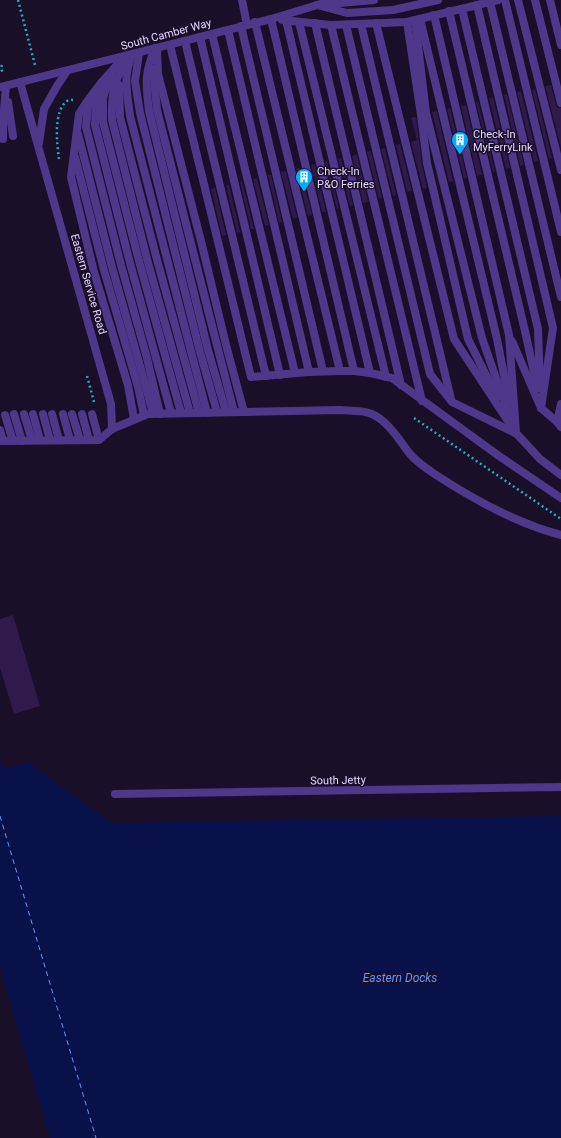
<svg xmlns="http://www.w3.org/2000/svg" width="561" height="1138" font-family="Roboto,sans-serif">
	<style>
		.water { fill: #081149 }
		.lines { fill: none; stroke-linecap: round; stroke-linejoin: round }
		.ferry { stroke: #6595ff; stroke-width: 1; stroke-dasharray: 5 4; stroke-linecap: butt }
		.building { fill: #2f1a4b }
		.path { stroke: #2ba7bf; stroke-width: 2.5; stroke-dasharray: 2 3; stroke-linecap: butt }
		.lane { stroke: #4e388a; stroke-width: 8 }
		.labels { text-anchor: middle; stroke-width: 3; stroke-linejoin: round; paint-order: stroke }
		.street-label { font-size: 11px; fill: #e5d7ff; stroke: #190f29 }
		.poi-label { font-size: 11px; fill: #e5d7ff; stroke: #190f29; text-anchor: start }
		.water-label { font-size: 12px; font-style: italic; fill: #6595ff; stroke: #190f29 }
	</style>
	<rect width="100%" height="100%" fill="#190f29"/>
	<polygon class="water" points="0,759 3,769 28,762 111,823 561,816 561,1138 50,1138 0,968"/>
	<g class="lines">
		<polyline class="ferry" points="0,816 96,1138"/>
	</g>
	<g class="building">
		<polygon points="551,85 556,105 557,107 561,108 561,148 545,86"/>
		<polygon points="535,89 552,158 549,159 532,90"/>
		<polygon points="521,91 538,161 534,162 517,92"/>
		<polygon points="507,94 524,165 520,166 504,95"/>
		<polygon points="493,97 510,168 506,169 489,98"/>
		<polygon points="476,102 478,102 495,172 493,172"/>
		<polygon points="466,105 482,175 477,176 461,106"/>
		<polygon points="450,108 467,178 464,179 447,109"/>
		<polygon points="437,111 453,181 449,182 432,112"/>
		<polygon points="416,117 422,164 427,188 423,189 411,142 417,140 411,118"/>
		<polygon points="400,144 412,191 407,192 396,145"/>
		<polygon points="385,148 396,195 393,196 381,149"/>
		<polygon points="371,151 382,198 379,199 367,152"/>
		<polygon points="357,154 368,202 363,203 352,156"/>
		<polygon points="341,158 353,205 350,206 338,159"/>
		<polygon points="327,161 339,208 337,209 325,162"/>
		<polygon points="315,164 326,212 322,212 311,165"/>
		<polygon points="300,168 312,215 308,216 296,169"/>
		<polygon points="286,171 297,218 293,219 281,172"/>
		<polygon points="268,175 271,175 282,222 279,223"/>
		<polygon points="257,178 269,225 265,226 253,179"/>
		<polygon points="242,181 254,229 251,229 240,182"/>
		<polygon points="226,185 229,185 240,232 237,233"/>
		<polygon points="215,188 226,235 222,236 211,189"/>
		<polygon points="13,615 40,706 14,714 0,668 0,619"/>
	</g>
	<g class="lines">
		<g class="path">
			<polyline points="18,0 35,65"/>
			<polyline points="2,65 1,68 3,74"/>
			<path d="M59,159C57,145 53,111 67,101C69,100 71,100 73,100"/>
			<polyline points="87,376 94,402"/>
			<polyline points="414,418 561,519"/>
		</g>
		<g class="lane">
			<polyline points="242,0 247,25"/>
			<polyline points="505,0 561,232"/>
			<polyline points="518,0 561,170"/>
			<polyline points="535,0 561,103"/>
			<polyline points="550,0 561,45"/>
			<polyline points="490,2 561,297"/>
			<polyline points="328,4 374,0"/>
			<polyline points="317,5 347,13 393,10 438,0"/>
			<polyline points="477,5 553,328 541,408"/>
			<polyline points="462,9 538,329 540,388"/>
			<polyline points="449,11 525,331 537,386"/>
			<polyline points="434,15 509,335 516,433"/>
			<polyline points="271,19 354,371"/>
			<polyline points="420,19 497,339 509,401"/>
			<polyline points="282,20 331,25 407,22 498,0"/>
			<polyline points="286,20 370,373"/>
			<polyline points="415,20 426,113 482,338 511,421"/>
			<polyline points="255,22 340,371"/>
			<polyline points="299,22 386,377"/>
			<polyline points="407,22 421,115 427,163 468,339 497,397"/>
			<polyline points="315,23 401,385"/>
			<polyline points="376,23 454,339 516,433 540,459 561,475"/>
			<polyline points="361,24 451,399"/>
			<polyline points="331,25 422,401"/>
			<polyline points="346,25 430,374 452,402 515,433"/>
			<polyline points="241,26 323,371"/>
			<polyline points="228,30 309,372"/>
			<polyline points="212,34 295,373"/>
			<polyline points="200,37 280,375"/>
			<polyline points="185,41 266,376"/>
			<polyline points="170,45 251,377 309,372 340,371 354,371 370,373 392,378 499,456 561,498"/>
			<path d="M155,48C144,74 146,84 149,111L208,350L226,412"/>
			<polyline points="157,49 158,74 202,245 226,345 244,412"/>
			<polyline points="139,53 135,81 140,113 200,352 217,412"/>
			<path d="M133,54C114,75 111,93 112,120L147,259L190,413"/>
			<polyline points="125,56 101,83 86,103 79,114 71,177 94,272 128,385 134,419"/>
			<path d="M130,61C123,78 128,98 130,116L207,413"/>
			<polyline points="153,69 157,110 234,412"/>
			<polyline points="111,74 103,98 103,122 139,261 181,413"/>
			<polyline points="20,82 111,404 112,429"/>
			<polyline points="119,85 120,117 156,256 199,413"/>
			<polyline points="0,87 271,19 334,0"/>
			<polyline points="100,88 96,102 95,125 130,263 171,413"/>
			<polyline points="91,101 88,107 86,127 121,265 147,358 160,414"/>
			<polyline points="8,102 13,136"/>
			<polyline points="78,134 112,267 146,387 153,414"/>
			<polyline points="3,139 3,122 6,86"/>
			<polyline points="39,143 44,109 57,86 67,71"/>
			<polyline points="75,157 104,270 138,387 144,415"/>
			<polyline points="512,341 541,408 557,422"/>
			<polyline points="561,404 557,422 561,427"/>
			<polyline points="14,414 22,441"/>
			<polyline points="24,414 32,440"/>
			<polyline points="33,414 40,440"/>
			<polyline points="43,414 50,440"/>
			<polyline points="52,414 59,440"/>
			<polyline points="63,414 70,440"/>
			<polyline points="72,414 80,440"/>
			<polyline points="82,414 89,440"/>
			<polyline points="92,414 99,440"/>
			<polyline points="5,415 13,441"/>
			<polyline points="0,430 3,441"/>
			<path d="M0,441L99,440L112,429L148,414L339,410C350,411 363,410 372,414C389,422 399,440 410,454C417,462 427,469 436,475C473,499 518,524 561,535"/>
			<polyline points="115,794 561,787"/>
		</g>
	</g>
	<defs>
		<symbol id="building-pin" viewBox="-11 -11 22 30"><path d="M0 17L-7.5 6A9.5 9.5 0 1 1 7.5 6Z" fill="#03adff" stroke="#190f29"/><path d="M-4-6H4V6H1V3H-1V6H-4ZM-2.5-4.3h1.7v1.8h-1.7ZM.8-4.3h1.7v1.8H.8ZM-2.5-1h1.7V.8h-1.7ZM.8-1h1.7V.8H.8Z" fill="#fff"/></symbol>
	</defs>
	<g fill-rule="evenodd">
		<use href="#building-pin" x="450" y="130" width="20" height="27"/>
		<use href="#building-pin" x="294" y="167" width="20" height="27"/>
	</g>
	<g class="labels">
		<g class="street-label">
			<text transform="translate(166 34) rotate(-15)" y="4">South Camber Way</text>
			<text transform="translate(89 284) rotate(74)" y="4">Eastern Service Road</text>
			<text transform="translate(338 780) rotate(-1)" y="4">South Jetty</text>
		</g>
		<g class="poi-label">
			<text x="473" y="138">Check-In<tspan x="473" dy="13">MyFerryLink</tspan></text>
			<text x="317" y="175">Check-In<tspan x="317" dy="13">P&amp;O Ferries</tspan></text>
		</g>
		<g class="water-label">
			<text x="400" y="982">Eastern Docks</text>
		</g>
	</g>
</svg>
